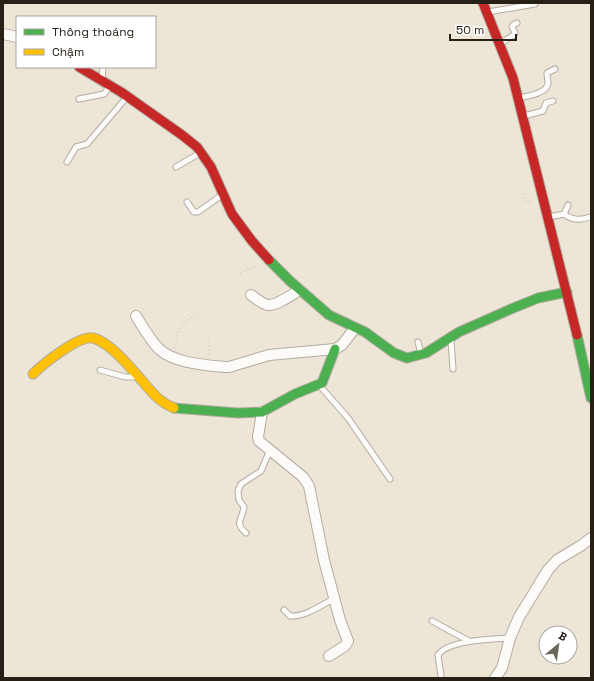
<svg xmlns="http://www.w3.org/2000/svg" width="594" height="681" font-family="'Space Grotesk',sans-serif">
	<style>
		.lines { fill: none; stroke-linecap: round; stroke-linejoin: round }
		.lane-casing { stroke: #b3aca1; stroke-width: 7 }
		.street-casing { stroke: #b3aca1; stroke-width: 12 }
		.fast-casing { stroke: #b3aca1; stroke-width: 11 }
		.slow-casing { stroke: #b3aca1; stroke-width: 11 }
		.jam-casing { stroke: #b3aca1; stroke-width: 11 }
		.path { stroke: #cdc9c5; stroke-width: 1.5; stroke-dasharray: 1 3; stroke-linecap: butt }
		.lane { stroke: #fcfbf9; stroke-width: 5 }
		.street { stroke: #fcfbf9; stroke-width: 10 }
		.fast { stroke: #4caf50; stroke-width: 9 }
		.slow { stroke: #ffc107; stroke-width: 9 }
		.jam { stroke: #c62828; stroke-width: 9 }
	</style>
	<rect width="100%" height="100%" fill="#ede5d6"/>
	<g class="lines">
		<defs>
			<g id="lane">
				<polyline points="488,12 535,4"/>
				<polyline points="501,43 514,35 515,33 512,27 513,25 517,23"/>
				<polyline points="102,79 103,67"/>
				<path d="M519,98C527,96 547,94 548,83C548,80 547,77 547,73L555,69"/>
				<polyline points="79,99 104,94 110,86"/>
				<polyline points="524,116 543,111 546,103 553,101"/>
				<polyline points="67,162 76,147 87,144 126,98"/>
				<polyline points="176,167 200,153"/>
				<polyline points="187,202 194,212 198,212 222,195"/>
				<path d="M564,214C573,221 581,220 591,217"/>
				<polyline points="549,217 564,214 568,205"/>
				<polyline points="451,340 453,369"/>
				<polyline points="418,342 421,354"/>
				<polyline points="100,370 125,377 134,377"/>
				<polyline points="320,386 348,418 390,479"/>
				<path d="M246,533C234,522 242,521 244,507L239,500L238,491L241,484L261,471L270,450"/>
				<path d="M284,610L290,616C305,617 322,605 335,598"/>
				<polyline points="432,621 469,641"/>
				<path d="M441,676L438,655C448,640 493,639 510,638"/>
			</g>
			<g id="street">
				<polyline points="3,34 17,37"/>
				<path d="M251,295C256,298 262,304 268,305C276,306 293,294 300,290"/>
				<path d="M136,316C143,327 150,340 159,349C174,363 204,365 224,367H229L269,355L335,349L342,345L355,328"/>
				<polyline points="262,412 258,437 259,441 303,477 309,486 324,560 340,620 348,641 345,646 329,656"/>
				<polyline points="495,678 502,668 510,638 519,617 548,570 557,560 582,545 591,538"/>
			</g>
			<g id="fast">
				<polyline points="269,260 290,281 329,315 365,332 394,353 407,358 426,353 459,332 511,309 538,298 567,292"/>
				<polyline points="577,335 591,398"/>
				<polyline points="174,408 238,413 262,412 295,394 322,383 335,349"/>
			</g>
			<path id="slow" d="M33,374C43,364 79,335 93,338C110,342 133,370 144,383C153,394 161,403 174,408"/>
			<g id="jam">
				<polyline points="483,3 513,78 577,335"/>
				<polyline points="79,67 121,92 182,135 197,147 211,167 232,214 252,241 269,260"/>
			</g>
		</defs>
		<use href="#lane" class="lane-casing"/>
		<use href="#street" class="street-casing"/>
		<use href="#fast" class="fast-casing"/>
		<use href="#slow" class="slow-casing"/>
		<use href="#jam" class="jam-casing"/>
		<g class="path">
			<polyline points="520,190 526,201 532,201"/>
			<polyline points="240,273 258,265"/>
			<polyline points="208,334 209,356"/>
			<path d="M174,348C178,343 175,338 178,332C182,323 193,315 202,313"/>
		</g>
		<use href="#lane" class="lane"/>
		<use href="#street" class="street"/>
		<use href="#fast" class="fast"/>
		<use href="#slow" class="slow"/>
		<use href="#jam" class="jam"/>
	</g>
	<rect width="594" height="681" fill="none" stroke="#262016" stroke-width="8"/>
	<rect x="16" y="16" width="140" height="52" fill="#ffffff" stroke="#a8a6a2"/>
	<rect x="24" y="29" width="20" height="6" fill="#4caf50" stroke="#a8a6a2"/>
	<text x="52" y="36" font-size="12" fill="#262016">Thông thoáng</text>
	<rect x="24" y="49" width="20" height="6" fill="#ffc107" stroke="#a8a6a2"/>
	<text x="52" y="56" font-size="12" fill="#262016">Chậm</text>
	<g transform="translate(558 645) rotate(29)"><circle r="19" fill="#ffffff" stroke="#a8a6a2"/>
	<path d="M0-3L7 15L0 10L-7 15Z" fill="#6c6559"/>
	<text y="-6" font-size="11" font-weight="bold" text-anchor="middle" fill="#262016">B</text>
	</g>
	<path d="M450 34v6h66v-6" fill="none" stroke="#262016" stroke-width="2"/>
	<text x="456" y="34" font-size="12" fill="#262016" stroke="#ffffff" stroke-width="3" paint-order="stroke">50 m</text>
</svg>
